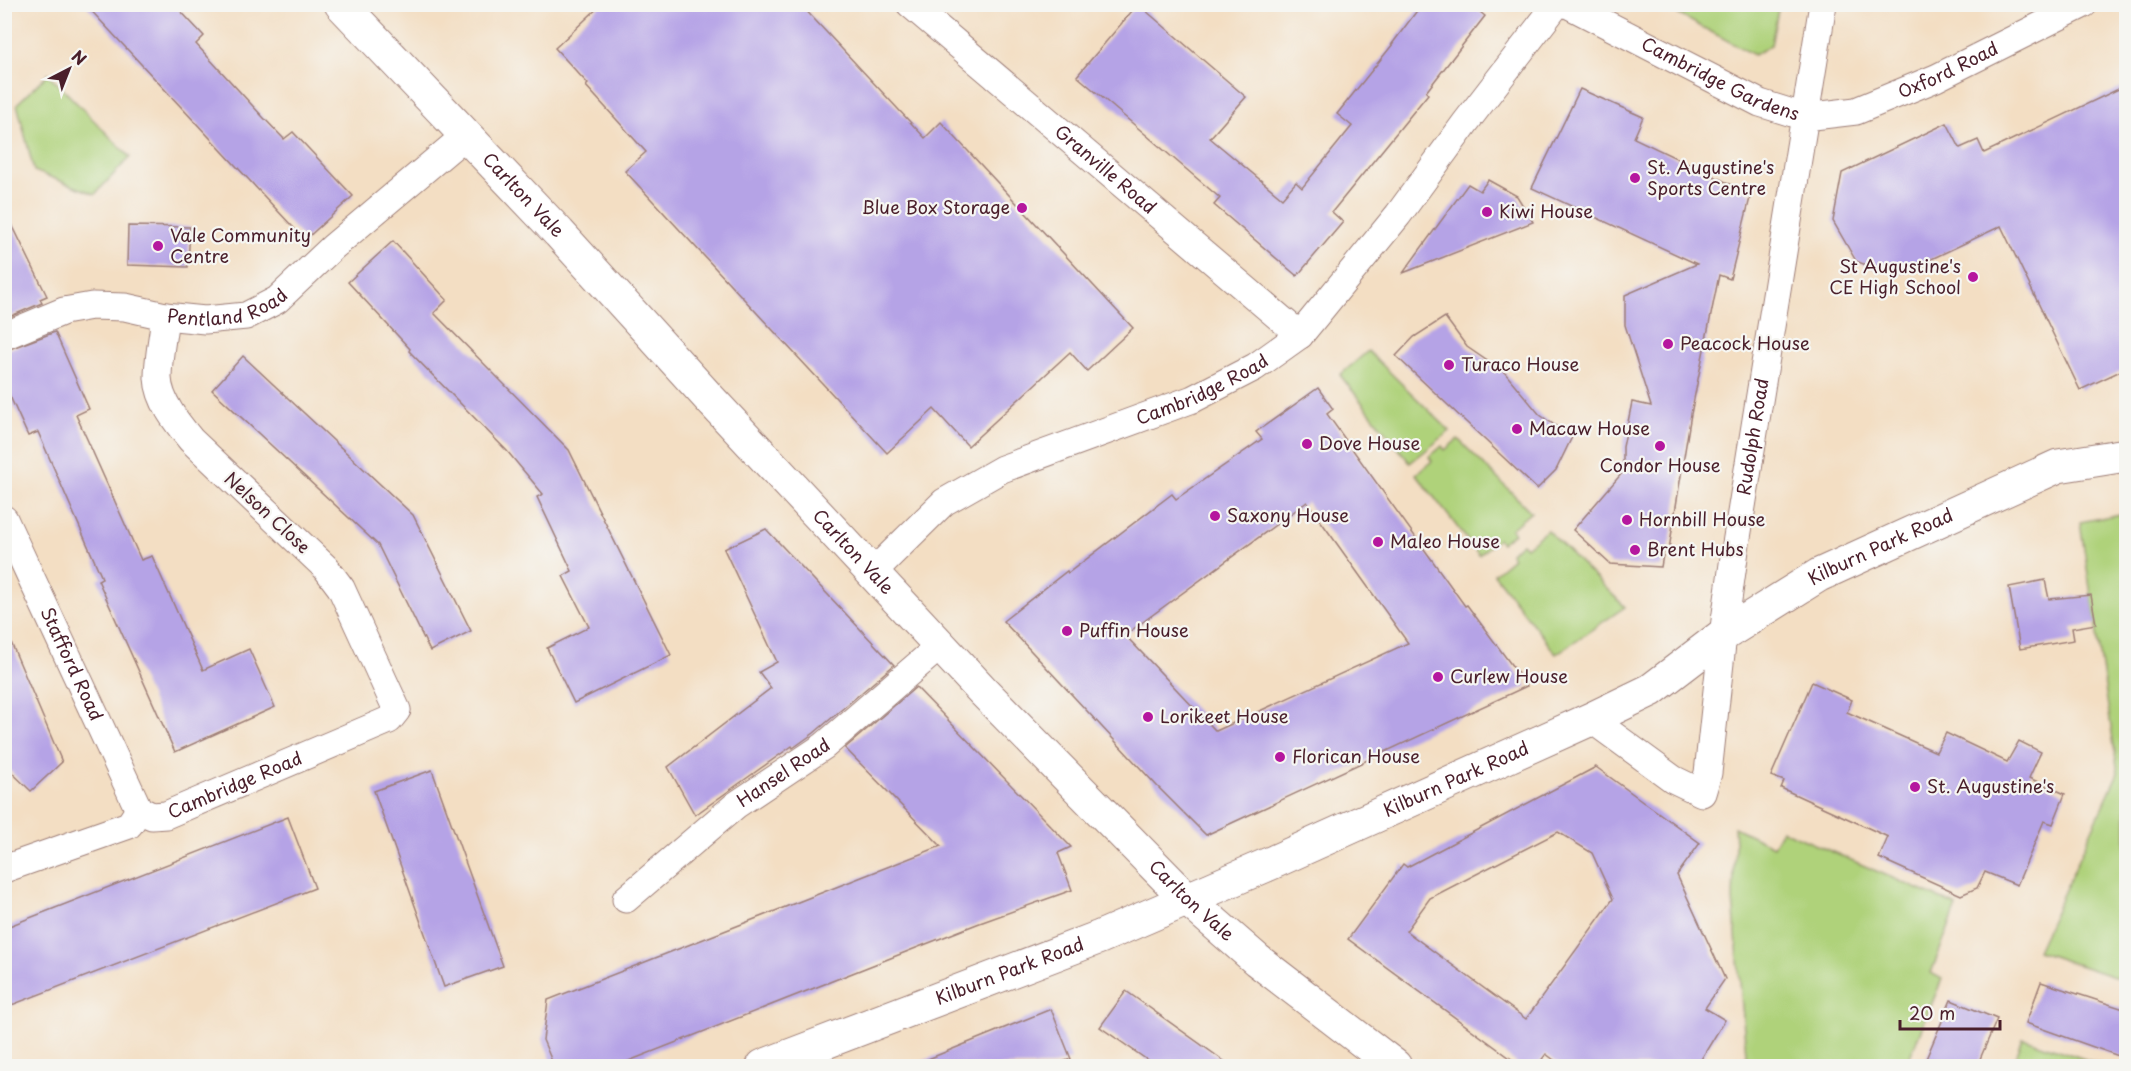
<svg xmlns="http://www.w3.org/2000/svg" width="2131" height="1071" font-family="'Playpen Sans',sans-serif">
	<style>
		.green { fill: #afd27a; stroke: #7c7852; stroke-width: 1.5 }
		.building { fill: #b5a3e6; fill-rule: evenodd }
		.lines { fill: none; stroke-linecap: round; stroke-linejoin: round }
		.street-casing { stroke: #9e7e77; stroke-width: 29 }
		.secondary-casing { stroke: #9e7e77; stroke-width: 35 }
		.street { stroke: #fff; stroke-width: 27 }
		.secondary { stroke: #fff; stroke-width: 33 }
		.poi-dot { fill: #b5179e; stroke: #f6f6f2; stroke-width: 2 }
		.labels { text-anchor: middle; stroke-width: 4.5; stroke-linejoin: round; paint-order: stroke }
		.street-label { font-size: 18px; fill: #4a1f2b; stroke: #f6f6f2 }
		.poi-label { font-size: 18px; fill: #4a1f2b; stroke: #f6f6f2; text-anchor: start }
	</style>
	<rect width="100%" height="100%" fill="#f6f6f2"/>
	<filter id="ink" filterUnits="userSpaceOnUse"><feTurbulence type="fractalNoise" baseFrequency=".0167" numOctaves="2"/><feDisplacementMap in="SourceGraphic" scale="12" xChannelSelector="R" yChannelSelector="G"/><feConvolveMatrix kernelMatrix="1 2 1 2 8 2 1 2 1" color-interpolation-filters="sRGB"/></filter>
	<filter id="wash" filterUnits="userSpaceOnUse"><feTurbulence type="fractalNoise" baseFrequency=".008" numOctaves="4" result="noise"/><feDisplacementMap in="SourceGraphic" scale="24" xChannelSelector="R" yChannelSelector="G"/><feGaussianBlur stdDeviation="1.35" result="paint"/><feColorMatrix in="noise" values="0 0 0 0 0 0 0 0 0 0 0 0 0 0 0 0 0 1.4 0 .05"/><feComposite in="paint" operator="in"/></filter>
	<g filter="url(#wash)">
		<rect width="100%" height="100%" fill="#f3dec3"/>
		<g class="green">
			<polygon points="1661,5 1779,5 1771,45 1754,55"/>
			<polygon points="48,74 130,157 95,194 34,171 17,104"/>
			<polygon points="1368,351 1450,431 1410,463 1340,375"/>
			<polygon points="1458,439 1531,512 1511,529 1514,533 1501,543 1498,539 1479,555 1416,474 1432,461 1429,457 1442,446 1445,450"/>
			<polygon points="2126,513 2126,981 2037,951 2118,773 2080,522"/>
			<polygon points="1547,530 1625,607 1556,654 1494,574 1513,558 1510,553 1522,543 1526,547"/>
			<polygon points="1734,827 1773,846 1782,830 1957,906 1931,973 1942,979 1906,1066 1747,1066 1733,899 1735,844"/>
			<polygon points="2023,1038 2105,1066 2012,1066"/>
		</g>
		<g id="blocks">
			<g class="building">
				<polygon points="85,4 174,4 204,36 196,44 262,116 284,139 293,132 353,196 305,240"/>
				<polygon points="602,4 800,4 925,138 941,122 1133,328 1087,371 1070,352 968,446 934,409 887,453 625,171 646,152 586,86 588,84 555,48"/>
				<polygon points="1138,4 1246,97 1210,138 1282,198 1296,182 1302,188 1352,126 1337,114 1393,44 1392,44 1422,4 1470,4 1485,16 1426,92 1428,94 1332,212 1343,222 1297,276 1214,205 1220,198 1077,76"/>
				<polygon points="2127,85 2127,368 2080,390 2001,226 1902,273 1897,263 1880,271 1856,261 1833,221 1842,173 1947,123 1960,148 1978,140 1984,153"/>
				<polygon points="1580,89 1643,117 1634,138 1751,194 1730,279 1719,275 1691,414 1669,549 1664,549 1661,567 1610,564 1573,530 1623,472 1623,447 1632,402 1651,406 1625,325 1625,295 1697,264 1532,188"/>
				<polygon points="1488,180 1517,196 1533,222 1403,273 1468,184 1480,191"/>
				<polygon points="4,208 47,296 40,299 42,303 4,319"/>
				<polygon points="128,226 190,227 188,267 127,265"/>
				<polygon points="393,241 447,300 434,313 569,450 671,655 574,703 547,648 589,627 563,576 572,571 537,497 543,494 507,451 409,351 410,349 348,282"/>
				<polygon points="1445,317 1467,347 1505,373 1540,415 1572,437 1556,470 1537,489 1396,356 1414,337"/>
				<polygon points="55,332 89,409 76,415 87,439 141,560 152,556 203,670 249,649 275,707 175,752 98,580 102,578 38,432 28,436 4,383 4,351"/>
				<polygon points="243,356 413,515 471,631 430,651 378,545 212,390"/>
				<path d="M1318,388L1333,409L1327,414L1465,606L1467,605L1527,686L1206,835L1157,786L1003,621L1067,571L1068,573L1172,494L1176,499L1262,439L1256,432ZM1307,502L1408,643L1216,731L1125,635Z"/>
				<polygon points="766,529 894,665 814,733 793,748 792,746 695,815 668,767 771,688 759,672 777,662 724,549"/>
				<polygon points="2045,580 2049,599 2091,595 2096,624 2072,628 2074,640 2020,649 2009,587"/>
				<polygon points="4,626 62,762 31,791 4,765"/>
				<polygon points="1812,682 1852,700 1847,712 1936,752 1946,733 2007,762 2019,741 2041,752 2029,778 2065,794 2053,824 2044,821 2017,885 1985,872 1977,888 1961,895 1879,858 1888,837 1781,788 1784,781 1771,776"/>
				<polygon points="916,687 1071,847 1058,853 1072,890 977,924 616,1066 554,1066 543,1040 548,1000 941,846 845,748"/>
				<path d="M1596,767L1700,843L1677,875L1725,979L1705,1008L1725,1020L1697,1066H1562L1546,1054L1537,1066H1521L1348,939L1403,864L1407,867ZM1558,832L1592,853L1613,899L1526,1019L1406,931L1430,898Z"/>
				<polygon points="432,770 503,966 444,987 374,791"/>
				<polygon points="288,817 315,888 4,1008 4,928"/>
				<polygon points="2041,982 2127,1010 2127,1059 2026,1023"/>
				<polygon points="1126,991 1231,1066 1156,1066 1100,1027"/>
				<polygon points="1951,1000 1997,1019 1977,1066 1923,1066"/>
				<polygon points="1051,1009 1071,1059 1051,1066 911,1066"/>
			</g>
		</g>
	</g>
	<g filter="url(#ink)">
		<use href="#blocks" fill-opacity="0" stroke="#9e7e77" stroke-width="1.5"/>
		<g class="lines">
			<defs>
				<g id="street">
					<path id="s1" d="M910,4L1300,335"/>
					<path id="s2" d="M1567,4L1760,103L1805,117L1856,111L1936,78L2084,4"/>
					<path id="s3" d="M4,336L64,311L92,306L125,307L165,316L205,320L246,316L277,300L333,247L466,135"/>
					<path id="s4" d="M4,519L139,810"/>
					<path id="s5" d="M873,572L944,502L1002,469L1193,399L1255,367L1300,335L1398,215L1466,122L1557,4"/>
					<path id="s6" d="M1591,719L1673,779L1702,793L1708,773L1723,635L1735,550L1823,4"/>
					<path id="s7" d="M4,869L129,825L139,810L152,816L166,815L389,720L397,710L341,588L326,568L191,440C177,423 159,401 158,378C158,358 163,336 165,316"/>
					<path id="s8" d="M626,899L736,805L824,746L941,645"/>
				</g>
				<g id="secondary">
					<path id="s9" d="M341,4L559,233L709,398L983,691L1188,900L1257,960L1395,1066"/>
					<path id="s10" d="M763,1066L1100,937L1269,864L1591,719L1651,690L1723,635L1819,575L2058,466L2126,455"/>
				</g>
			</defs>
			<use href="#street" class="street-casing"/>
			<use href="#secondary" class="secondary-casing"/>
			<use href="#street" class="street"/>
			<use href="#secondary" class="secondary"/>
		</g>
	</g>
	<g class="poi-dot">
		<circle cx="1635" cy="178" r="6"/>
		<circle cx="1022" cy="208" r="6"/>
		<circle cx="1487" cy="212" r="6"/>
		<circle cx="158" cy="246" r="6"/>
		<circle cx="1973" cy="277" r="6"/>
		<circle cx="1668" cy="344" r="6"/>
		<circle cx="1449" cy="365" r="6"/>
		<circle cx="1517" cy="429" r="6"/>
		<circle cx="1307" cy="444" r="6"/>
		<circle cx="1660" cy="446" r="6"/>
		<circle cx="1215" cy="516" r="6"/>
		<circle cx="1627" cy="520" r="6"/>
		<circle cx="1378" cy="542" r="6"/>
		<circle cx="1635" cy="550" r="6"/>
		<circle cx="1067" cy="631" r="6"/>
		<circle cx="1438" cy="677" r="6"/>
		<circle cx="1148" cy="717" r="6"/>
		<circle cx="1280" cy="757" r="6"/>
		<circle cx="1915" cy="787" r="6"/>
	</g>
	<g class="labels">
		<g class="street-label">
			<text dy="6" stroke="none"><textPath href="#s2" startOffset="416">Oxford Road</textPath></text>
			<text dy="6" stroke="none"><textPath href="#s2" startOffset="171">Cambridge Gardens</textPath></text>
			<text dy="6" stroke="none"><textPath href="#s1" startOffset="256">Granville Road</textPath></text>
			<text dy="6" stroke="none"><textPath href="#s9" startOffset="264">Carlton Vale</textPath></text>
			<text dy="6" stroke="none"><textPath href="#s3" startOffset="232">Pentland Road</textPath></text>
			<text dy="6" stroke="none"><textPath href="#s5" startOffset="382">Cambridge Road</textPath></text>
			<text dy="6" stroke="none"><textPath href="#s6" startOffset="494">Rudolph Road</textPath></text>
			<text transform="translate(267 513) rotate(43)" y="6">Nelson Close</text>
			<text dy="6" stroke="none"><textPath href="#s10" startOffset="1236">Kilburn Park Road</textPath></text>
			<text dy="6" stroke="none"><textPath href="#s9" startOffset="750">Carlton Vale</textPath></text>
			<text dy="6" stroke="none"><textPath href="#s4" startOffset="160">Stafford Road</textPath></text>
			<text dy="6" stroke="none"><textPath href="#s8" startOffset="202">Hansel Road</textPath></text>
			<text dy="6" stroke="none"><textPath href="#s10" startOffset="750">Kilburn Park Road</textPath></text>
			<text dy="6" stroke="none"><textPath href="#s7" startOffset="254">Cambridge Road</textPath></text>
			<text dy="6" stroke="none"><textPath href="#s9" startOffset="1236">Carlton Vale</textPath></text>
			<text dy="6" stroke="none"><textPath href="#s10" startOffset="264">Kilburn Park Road</textPath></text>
		</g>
		<g class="poi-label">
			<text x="1647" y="174">St. Augustine's<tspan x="1647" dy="21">Sports Centre</tspan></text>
			<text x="1010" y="214" text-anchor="end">Blue Box Storage</text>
			<text x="1499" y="218">Kiwi House</text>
			<text x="170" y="242">Vale Community<tspan x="170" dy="21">Centre</tspan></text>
			<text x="1961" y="273" text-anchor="end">St Augustine's<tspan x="1961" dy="21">CE High School</tspan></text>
			<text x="1680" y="350">Peacock House</text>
			<text x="1461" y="371">Turaco House</text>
			<text x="1529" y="435">Macaw House</text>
			<text x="1319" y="450">Dove House</text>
			<text x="1660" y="472" text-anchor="middle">Condor House</text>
			<text x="1227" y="522">Saxony House</text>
			<text x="1639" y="526">Hornbill House</text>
			<text x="1390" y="548">Maleo House</text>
			<text x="1647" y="556">Brent Hubs</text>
			<text x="1079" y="637">Puffin House</text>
			<text x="1450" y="683">Curlew House</text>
			<text x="1160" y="723">Lorikeet House</text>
			<text x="1292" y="763">Florican House</text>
			<text x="1927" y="793">St. Augustine's</text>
		</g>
	</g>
	<rect width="2131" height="1071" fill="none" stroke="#f6f6f2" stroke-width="24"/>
	<g transform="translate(69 69) rotate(42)" stroke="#f6f6f2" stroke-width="4.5" paint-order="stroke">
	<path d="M0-4.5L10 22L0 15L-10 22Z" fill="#4a1f2b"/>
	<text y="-9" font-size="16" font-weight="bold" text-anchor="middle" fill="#4a1f2b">N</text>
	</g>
	<path d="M1900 1020v9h100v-9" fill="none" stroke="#4a1f2b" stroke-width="3"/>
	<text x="1909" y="1020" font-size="18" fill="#4a1f2b" stroke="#f6f6f2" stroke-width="4.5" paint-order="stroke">20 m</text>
</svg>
